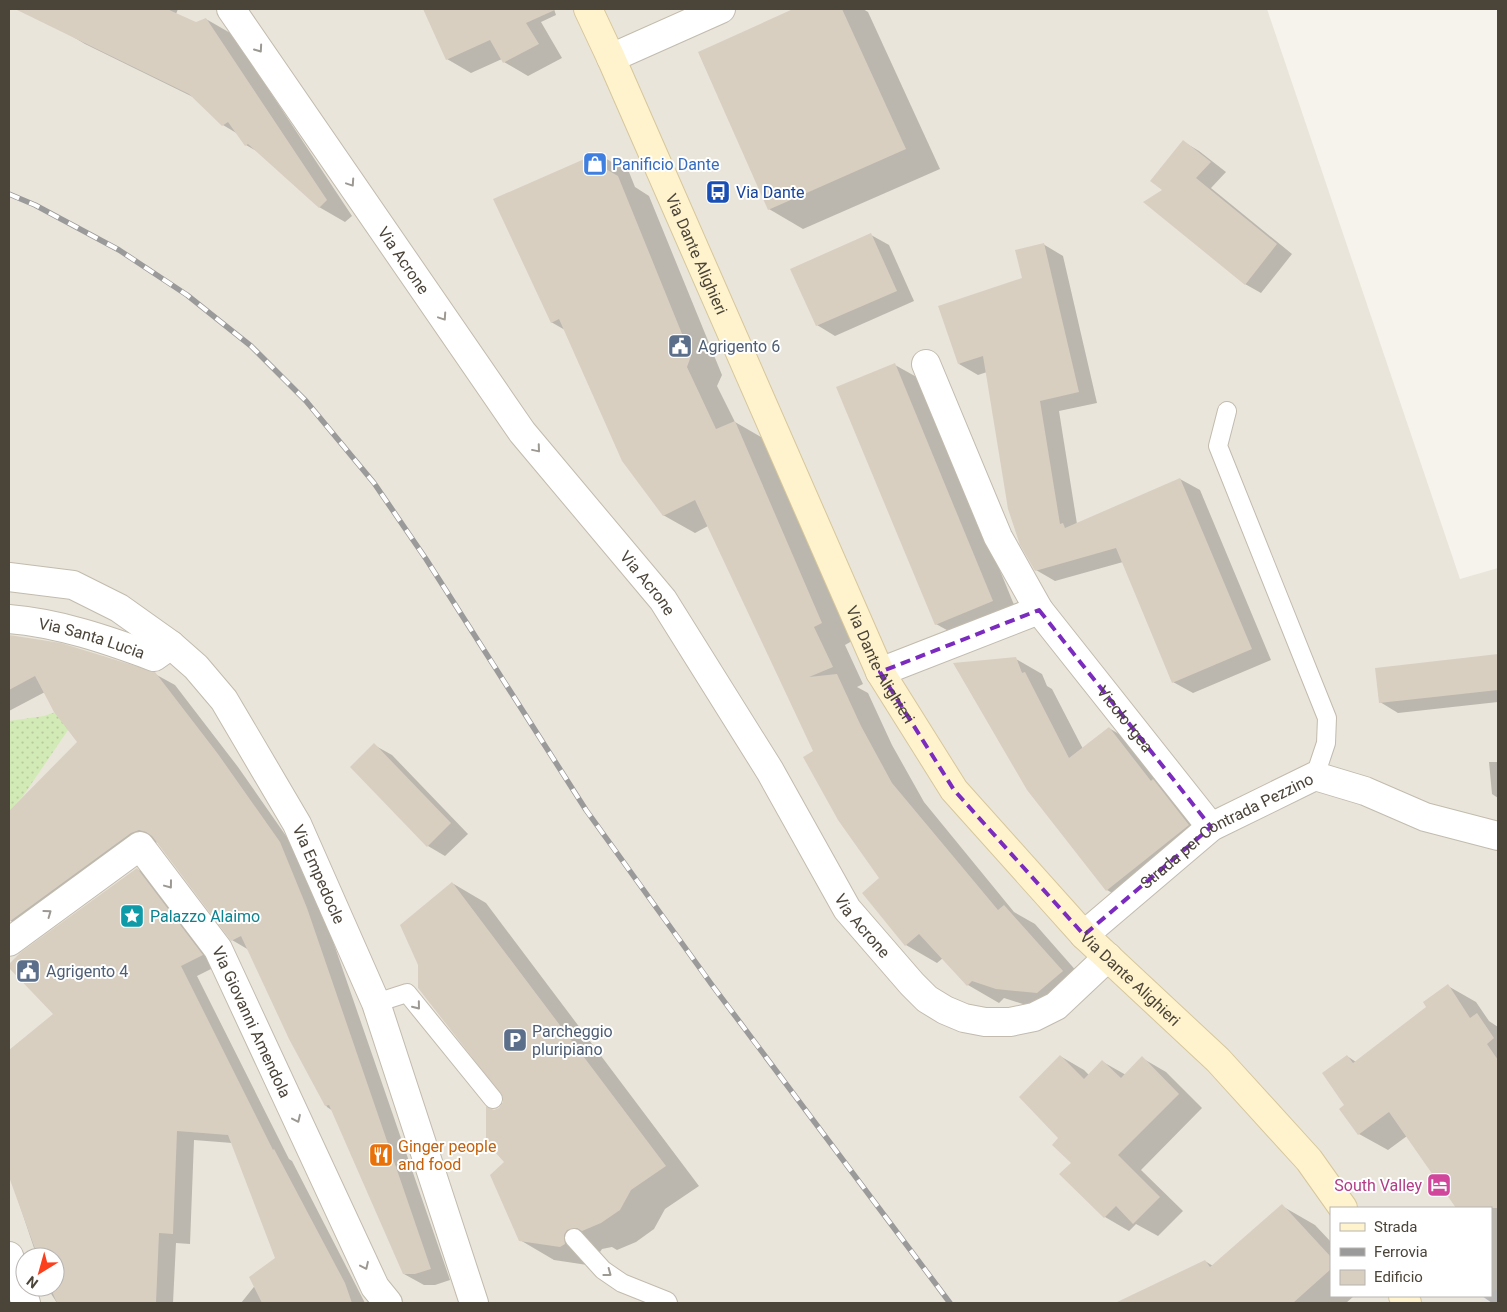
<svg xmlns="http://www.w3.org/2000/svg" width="1507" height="1312" font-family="Roboto,sans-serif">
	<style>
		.residential { fill: #eae5da; fill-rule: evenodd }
		.grass { fill: url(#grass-dots) }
		.parking { fill: #e5e3e0 }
		.shadow { fill: #0003 }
		.building { fill: #d8cfc1 }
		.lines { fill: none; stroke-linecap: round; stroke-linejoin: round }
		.lane-casing { stroke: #c2bbae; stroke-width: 20 }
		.street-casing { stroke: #c2bbae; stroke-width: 30 }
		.secondary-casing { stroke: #d6c79b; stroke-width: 30 }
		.lane { stroke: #fff; stroke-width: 18 }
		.street { stroke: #fff; stroke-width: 28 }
		.secondary { stroke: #fff3cd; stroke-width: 28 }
		.rail-casing { stroke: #9a9a9a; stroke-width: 5.5 }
		.rail { stroke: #fff; stroke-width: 4; stroke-dasharray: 11; stroke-linecap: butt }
		.oneway { stroke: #9c9892 }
		.marked { fill: none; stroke: #7b2cbf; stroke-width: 4; stroke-dasharray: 10 6; stroke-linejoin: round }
		.labels { text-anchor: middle; stroke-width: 4; stroke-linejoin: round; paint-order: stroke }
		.shop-label { font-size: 16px; fill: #366cbe; stroke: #fff; text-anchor: start }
		.transit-label { font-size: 16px; fill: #164399; stroke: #fff; text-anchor: start }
		.street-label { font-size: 16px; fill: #4b4439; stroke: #fff }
		.service-label { font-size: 16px; fill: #4e5e75; stroke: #fff; text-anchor: start }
		.culture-label { font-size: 16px; fill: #0d838f; stroke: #fff; text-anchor: start }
		.food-label { font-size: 16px; fill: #c56008; stroke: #fff; text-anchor: start }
		.hotel-label { font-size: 16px; fill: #b23c85; stroke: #fff; text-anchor: end }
	</style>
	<defs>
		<pattern id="grass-dots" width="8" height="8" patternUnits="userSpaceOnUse" patternTransform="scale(1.25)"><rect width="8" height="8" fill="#d2eab5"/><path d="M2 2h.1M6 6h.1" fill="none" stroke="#b6ca9c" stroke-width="1.8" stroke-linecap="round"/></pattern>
	</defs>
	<rect width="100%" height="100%" fill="#f6f3ec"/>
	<path class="residential" d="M9,9H1267L1460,579L1498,568V1303H9ZM1331,1208H1491V1296H1331ZM25,1257H55V1287H25Z"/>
	<polygon class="grass" points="70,707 80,721 68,730 23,796 9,811 9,721 44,716"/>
	<polygon class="parking" points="1498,1288 1498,1303 1478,1303 1487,1296 1491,1296 1491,1293"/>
	<g class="shadow">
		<polygon points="17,9 178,9 176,14 196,24 206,19 232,34 352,216 345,222 319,207 260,153 246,145 238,134 223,125 195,98 85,44 60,29"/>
		<polygon points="424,9 554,9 556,15 541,22 562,58 528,76 504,62 502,59 471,73 447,59"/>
		<polygon points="796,9 863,9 868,12 940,169 803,229 769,209 699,53"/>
		<polygon points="1184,142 1199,151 1226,172 1211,188 1292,254 1261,293 1245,284 1164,191"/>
		<polygon points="598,154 629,172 635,187 649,196 722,375 717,386 735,422 766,440 852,641 845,645 863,684 857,687 868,693 892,745 924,802 1014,912 1035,924 1093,990 1029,1006 1004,998 999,1003 968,985 943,958 937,963 906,945 864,893 881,878 708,526 695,533 663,515 565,330 551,322"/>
		<polygon points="871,235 889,245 914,301 835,336 817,325"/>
		<polygon points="1043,244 1063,256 1097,403 1059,411 1077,524 1180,479 1200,490 1271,660 1193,693 1173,682 1123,562 1055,581 1036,570 987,372 978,375 959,364 1024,279"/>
		<polygon points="895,365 922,380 1019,617 963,639 936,624"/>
		<polygon points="9,636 61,645 155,674 175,685 238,767 300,856 326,921 450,1280 435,1285 424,1285 404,1274 333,1111 327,1107 290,1038 249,950 232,940 158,842 151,844 30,933 9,920 9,812 79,742 45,692 9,711"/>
		<polygon points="1498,656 1498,702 1398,713 1380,702 1377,670"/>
		<polygon points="1016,659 1042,674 1047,686 1052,689 1083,749 1109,728 1135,744 1215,841 1133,905 1107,890"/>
		<polygon points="374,745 392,755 468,834 445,856 428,846"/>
		<polygon points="1489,762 1498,762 1498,798 1492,794"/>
		<polygon points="137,869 154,879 219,965 197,976 289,1159 292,1161 365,1303 241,1303 276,1259 232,1143 194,1140 190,1244 176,1243 173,1303 57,1303 48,1289 48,1287 55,1287 55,1257 37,1257 9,1173 9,1051 55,1014 9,965 22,953"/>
		<polygon points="452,883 486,903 699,1186 665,1209 654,1229 636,1242 617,1250 612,1247 602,1249 598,1255 594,1266 554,1260 520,1240 506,1162 494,1111 500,1109 504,1103 505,1096"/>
		<polygon points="1448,986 1476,1002 1489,1021 1498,1027 1498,1303 1492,1303 1482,1296 1491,1296 1491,1208 1458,1208 1407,1136 1388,1150 1359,1134 1346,1105 1347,1056 1356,1062 1428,1008"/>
		<polygon points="1060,1056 1084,1070 1089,1075 1103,1062 1126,1075 1142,1058 1166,1072 1202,1108 1141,1170 1183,1211 1158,1236 1136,1224 1129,1231 1105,1217 1072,1163 1060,1138"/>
		<polygon points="1282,1206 1315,1225 1331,1242 1331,1296 1354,1296 1346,1303 1124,1303 1123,1301 1205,1261 1213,1266"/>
	</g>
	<g class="building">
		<polygon points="15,9 167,9 196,22 206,18 327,200 319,208 248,144 245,146 228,122 222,126 189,94"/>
		<polygon points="423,9 557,9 526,23 539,44 503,63 490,40 446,60"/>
		<polygon points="793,9 842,9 906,149 768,210 698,52"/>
		<polygon points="1183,140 1211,162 1196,178 1277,244 1245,285 1143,202 1162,190 1150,181"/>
		<polygon points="598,153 604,168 618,176 691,356 687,367 716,429 735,421 822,623 814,627 833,667 809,677 837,674 861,726 892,783 998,910 1004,905 1063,971 1037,993 996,989 972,981 967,986 919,934 905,946 862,893 879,878 838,820 803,757 813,751 695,500 663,516 622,461 559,319 551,323 493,199"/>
		<polygon points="871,233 897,291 816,326 790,269"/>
		<polygon points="1044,243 1079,392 1040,401 1060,524 1063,523 1065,528 1180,478 1252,649 1172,683 1116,548 1035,571 1020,545 1008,509 983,356 958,364 938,306 1022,278 1015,250"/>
		<polygon points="895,363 993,601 935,625 836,387"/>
		<polygon points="9,635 61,643 155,672 218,754 280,842 307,908 431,1269 415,1274 403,1274 329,1105 325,1106 289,1039 241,936 231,941 152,836 146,832 139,830 131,833 9,922 9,811 77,742 54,712 35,676 9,690"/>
		<polygon points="1498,654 1498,690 1379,703 1375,668"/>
		<polygon points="1016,657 1022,673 1025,672 1069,758 1109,727 1151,781 1153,779 1189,825 1106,891 1027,790 953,663"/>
		<polygon points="374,743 451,823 427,847 350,767"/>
		<polygon points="137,868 203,955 181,966 273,1150 274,1149 345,1283 352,1303 262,1303 249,1277 275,1258 228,1135 177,1131 173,1234 159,1233 156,1303 57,1303 50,1287 55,1287 55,1257 38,1257 9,1177 9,1050 53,1014 9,968 9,964 21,952"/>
		<polygon points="452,882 666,1166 631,1190 620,1210 601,1223 582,1231 577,1228 567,1230 564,1235 565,1244 560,1247 519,1241 490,1175 504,1162 486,1142 486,1106 494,1110 499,1108 503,1102 503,1097 418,988 418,965 400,925"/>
		<polygon points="1448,984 1470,1018 1477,1013 1494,1038 1487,1044 1498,1060 1498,1208 1456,1208 1389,1112 1358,1135 1339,1109 1344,1105 1322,1073 1347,1055 1353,1063 1426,1007 1423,1002"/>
		<polygon points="1060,1055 1084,1079 1102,1060 1121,1078 1142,1056 1179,1094 1118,1155 1160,1197 1133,1224 1116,1206 1104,1218 1059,1174 1071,1163 1052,1145 1058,1138 1019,1097"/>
		<polygon points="1282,1204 1331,1257 1331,1269 1293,1303 1115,1303 1205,1260 1210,1267"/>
	</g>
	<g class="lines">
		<defs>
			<g id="lane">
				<polyline points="1227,411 1218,446 1327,718 1326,743 1315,776"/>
				<polyline points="376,1003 407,993 493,1099"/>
				<polyline points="574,1238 603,1270 622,1283 667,1301 668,1303"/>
			</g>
			<g id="street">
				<path id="s1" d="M231,9L522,432L663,600L770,771L847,909L912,984L927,999L945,1010L964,1018L985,1022H1010L1034,1017L1056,1006L1108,957"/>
				<polyline points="611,58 721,9"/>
				<path id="s2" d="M926,364L998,537L1039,610L1211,827"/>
				<path id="s3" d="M9,577L73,585L119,608L171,645L196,667L224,700L297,824L376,1003L474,1303"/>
				<path id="s4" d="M9,619C59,623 108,640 154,657L171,645"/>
				<polyline points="880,672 1039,610"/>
				<path id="s5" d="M1084,935L1211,827L1315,776L1365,791L1425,817L1498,836"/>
				<path id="s6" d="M9,942L140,846L218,949L375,1287L388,1303"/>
				<polyline points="9,1256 26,1303"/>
			</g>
			<g id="secondary">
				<path id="s7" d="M588,9L611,58L880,672L954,790L1084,935L1218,1060L1309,1160L1343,1208"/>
				<polyline points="1403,1296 1407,1303"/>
			</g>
		</defs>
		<use href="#lane" class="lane-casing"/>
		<use href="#street" class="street-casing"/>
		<use href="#secondary" class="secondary-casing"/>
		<use href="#lane" class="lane"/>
		<use href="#street" class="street"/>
		<use href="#secondary" class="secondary"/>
		<defs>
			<polyline id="rail" points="9,194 35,205 119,250 187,295 251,346 306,401 374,483 426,559 586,810 712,985 950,1303"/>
		</defs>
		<use href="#rail" class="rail-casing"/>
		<use href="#rail" class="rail"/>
	</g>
	<defs><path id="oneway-chevron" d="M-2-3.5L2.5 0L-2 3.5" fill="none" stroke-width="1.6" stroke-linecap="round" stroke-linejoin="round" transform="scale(1.25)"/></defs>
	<g class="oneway">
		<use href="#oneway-chevron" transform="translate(259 49) rotate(55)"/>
		<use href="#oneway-chevron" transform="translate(351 183) rotate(56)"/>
		<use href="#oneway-chevron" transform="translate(443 317) rotate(56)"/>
		<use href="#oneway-chevron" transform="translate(537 449) rotate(50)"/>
		<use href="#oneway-chevron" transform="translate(169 885) rotate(53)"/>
		<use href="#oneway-chevron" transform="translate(48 913) rotate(-36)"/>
		<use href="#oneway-chevron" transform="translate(417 1006) rotate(51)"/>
		<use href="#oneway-chevron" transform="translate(297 1119) rotate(65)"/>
		<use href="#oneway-chevron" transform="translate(365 1266) rotate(65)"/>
		<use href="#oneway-chevron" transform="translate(608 1273) rotate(37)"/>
	</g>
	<path class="marked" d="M1039,610L1211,827L1084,935L954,790L880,672Z"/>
	<defs>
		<symbol id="shop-square" viewBox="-11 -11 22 22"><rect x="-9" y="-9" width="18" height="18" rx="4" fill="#3f7fe0" stroke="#fff"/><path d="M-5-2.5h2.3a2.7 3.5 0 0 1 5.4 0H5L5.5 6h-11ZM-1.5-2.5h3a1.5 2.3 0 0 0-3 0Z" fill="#fff"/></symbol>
		<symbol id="bus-square" viewBox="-11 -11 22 22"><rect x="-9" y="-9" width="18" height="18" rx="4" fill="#1a4fb4" stroke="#fff"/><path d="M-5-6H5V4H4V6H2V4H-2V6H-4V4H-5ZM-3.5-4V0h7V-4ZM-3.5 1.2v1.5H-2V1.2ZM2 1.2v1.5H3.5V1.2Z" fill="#fff"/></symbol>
		<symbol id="civic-square" viewBox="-11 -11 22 22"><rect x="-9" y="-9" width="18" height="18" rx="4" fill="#5c6f8a" stroke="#fff"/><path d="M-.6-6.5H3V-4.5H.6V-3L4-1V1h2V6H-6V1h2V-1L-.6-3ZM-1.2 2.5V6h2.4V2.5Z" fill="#fff"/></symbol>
		<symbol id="sight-square" viewBox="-11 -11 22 22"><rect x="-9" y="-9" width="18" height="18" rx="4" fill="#0f9aa8" stroke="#fff"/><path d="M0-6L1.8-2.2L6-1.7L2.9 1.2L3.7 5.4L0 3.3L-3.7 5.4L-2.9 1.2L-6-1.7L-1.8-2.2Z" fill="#fff"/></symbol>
		<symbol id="parking-square" viewBox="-11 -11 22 22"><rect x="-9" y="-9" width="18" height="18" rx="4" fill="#5c6f8a" stroke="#fff"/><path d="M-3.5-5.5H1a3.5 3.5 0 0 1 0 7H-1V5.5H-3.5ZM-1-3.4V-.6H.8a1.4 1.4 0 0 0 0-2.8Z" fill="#fff"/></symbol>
		<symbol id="restaurant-square" viewBox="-11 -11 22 22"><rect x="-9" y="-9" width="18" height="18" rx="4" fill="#e8710a" stroke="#fff"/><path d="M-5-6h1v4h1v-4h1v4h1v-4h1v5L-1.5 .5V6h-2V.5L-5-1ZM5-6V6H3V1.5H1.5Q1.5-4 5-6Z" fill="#fff"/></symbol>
		<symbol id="hotel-square" viewBox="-11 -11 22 22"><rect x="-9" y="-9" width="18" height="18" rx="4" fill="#d1479c" stroke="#fff"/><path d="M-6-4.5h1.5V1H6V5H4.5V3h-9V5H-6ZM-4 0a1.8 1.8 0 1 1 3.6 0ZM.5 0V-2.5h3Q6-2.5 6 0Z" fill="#fff"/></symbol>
	</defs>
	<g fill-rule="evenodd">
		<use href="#shop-square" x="581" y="150" width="28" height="28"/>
		<use href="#bus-square" x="704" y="178" width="28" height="28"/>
		<use href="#civic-square" x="666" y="332" width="28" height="28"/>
		<use href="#sight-square" x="118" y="902" width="28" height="28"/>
		<use href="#civic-square" x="14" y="957" width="28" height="28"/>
		<use href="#parking-square" x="501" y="1026" width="28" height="28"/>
		<use href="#restaurant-square" x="367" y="1141" width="28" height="28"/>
		<use href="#hotel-square" x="1425" y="1171" width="28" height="28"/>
	</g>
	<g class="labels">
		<g class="shop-label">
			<text x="612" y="170">Panificio Dante</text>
		</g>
		<g class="transit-label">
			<text x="736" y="198">Via Dante</text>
		</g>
		<g class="street-label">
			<text dy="6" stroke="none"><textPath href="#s7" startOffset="268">Via Dante Alighieri</textPath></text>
			<text dy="6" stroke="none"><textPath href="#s1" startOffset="305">Via Acrone</textPath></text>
			<text dy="6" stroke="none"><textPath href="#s1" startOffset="710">Via Acrone</textPath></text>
			<text dy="6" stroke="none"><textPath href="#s4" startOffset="85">Via Santa Lucia</textPath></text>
			<text dy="6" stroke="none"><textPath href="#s7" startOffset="718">Via Dante Alighieri</textPath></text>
			<text dy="6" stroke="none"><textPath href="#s2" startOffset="410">Vicolo Igea</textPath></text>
			<text dy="6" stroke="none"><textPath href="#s5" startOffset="178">Strada per Contrada Pezzino</textPath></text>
			<text dy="6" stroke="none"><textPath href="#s3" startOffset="455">Via Empedocle</textPath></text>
			<text dy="6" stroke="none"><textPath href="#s1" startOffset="1115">Via Acrone</textPath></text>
			<text dy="6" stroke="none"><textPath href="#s7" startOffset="1122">Via Dante Alighieri</textPath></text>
			<text dy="6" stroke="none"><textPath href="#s6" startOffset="372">Via Giovanni Amendola</textPath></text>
		</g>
		<g class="service-label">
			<text x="698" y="352">Agrigento 6</text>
			<text x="46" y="977">Agrigento 4</text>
			<text x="532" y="1037">Parcheggio<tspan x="532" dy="18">pluripiano</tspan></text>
		</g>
		<g class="culture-label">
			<text x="150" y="922">Palazzo Alaimo</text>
		</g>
		<g class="food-label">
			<text x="398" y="1152">Ginger people<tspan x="398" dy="18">and food</tspan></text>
		</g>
		<g class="hotel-label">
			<text x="1422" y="1191">South Valley</text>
		</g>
	</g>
	<rect width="1507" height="1312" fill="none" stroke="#4b4439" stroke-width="20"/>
	<rect x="1330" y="1207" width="162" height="90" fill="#ffffff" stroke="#b7b4b0"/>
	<rect x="1340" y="1223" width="25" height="8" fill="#fff3cd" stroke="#b7b4b0"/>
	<text x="1374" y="1232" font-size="15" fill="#4b4439">Strada</text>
	<rect x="1340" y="1248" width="25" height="8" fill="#9a9a9a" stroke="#b7b4b0"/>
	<text x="1374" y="1257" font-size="15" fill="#4b4439">Ferrovia</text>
	<rect x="1340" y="1270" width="25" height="15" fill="#d8cfc1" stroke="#b7b4b0"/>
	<text x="1374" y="1282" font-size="15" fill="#4b4439">Edificio</text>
	<g transform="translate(40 1272) rotate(217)"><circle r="24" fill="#ffffff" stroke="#b7b4b0"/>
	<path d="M0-4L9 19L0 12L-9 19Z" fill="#fc3f1d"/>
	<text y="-8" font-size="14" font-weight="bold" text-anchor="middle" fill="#4b4439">N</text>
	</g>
</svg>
